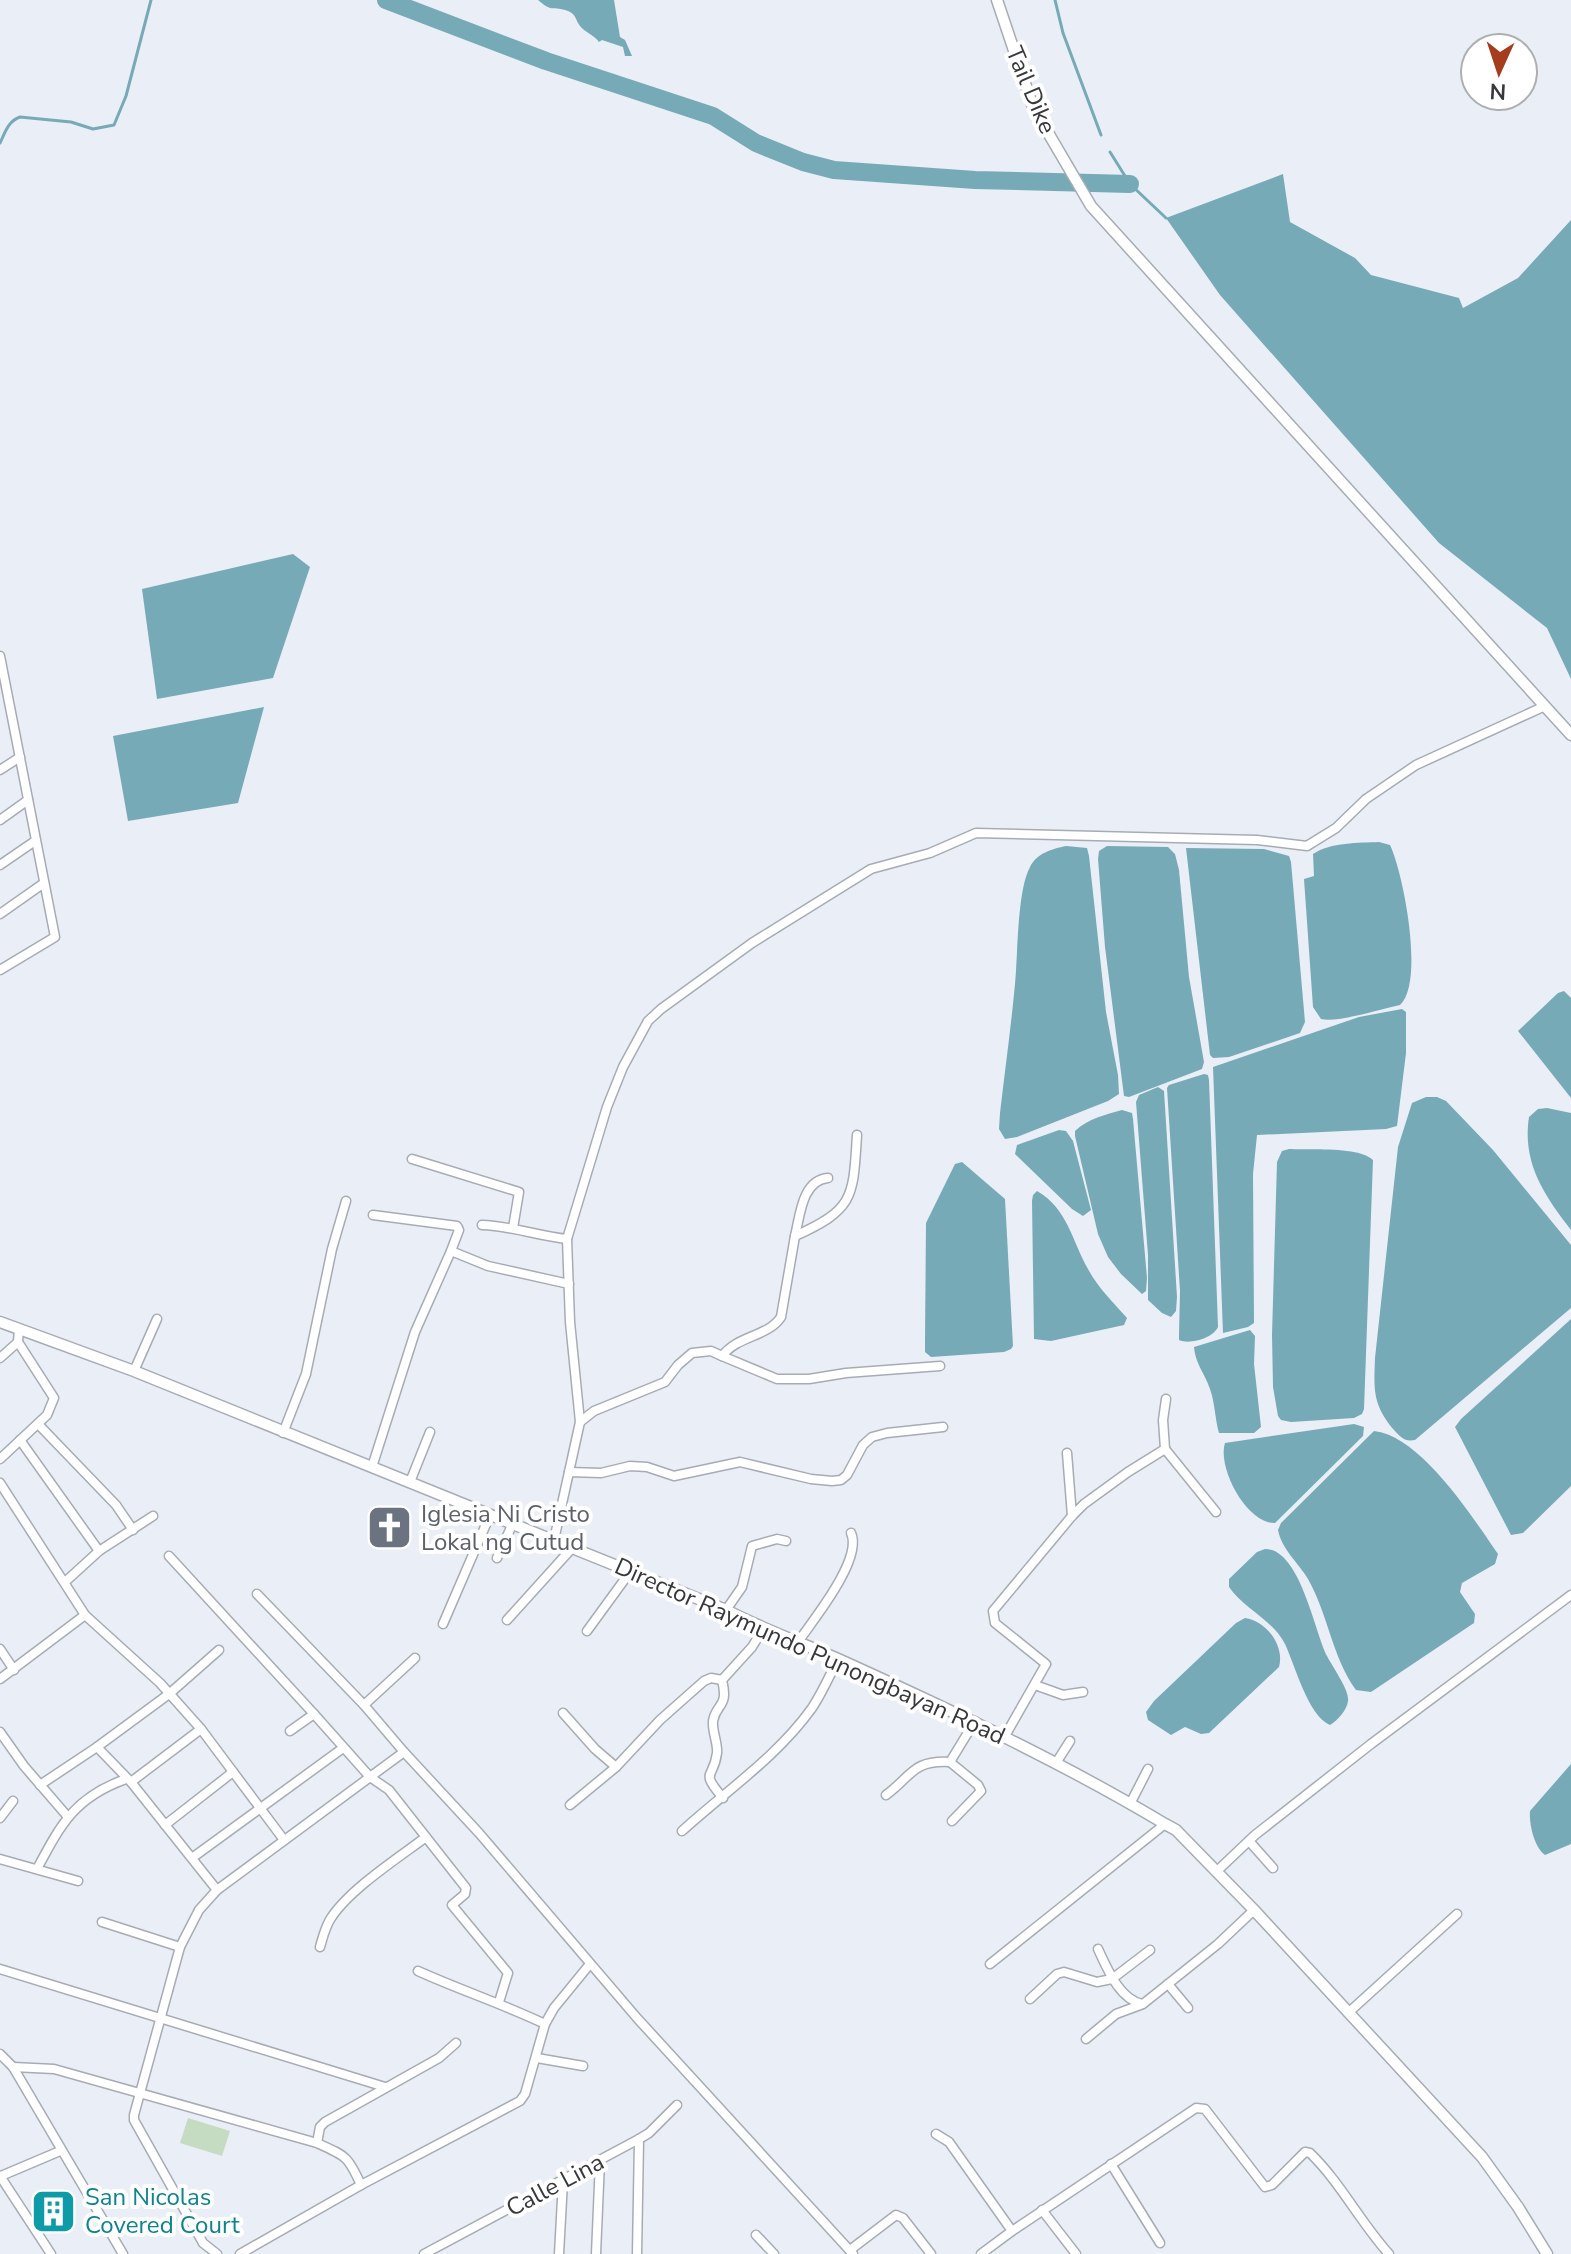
<svg xmlns="http://www.w3.org/2000/svg" width="1571" height="2254" font-family="'Nunito Sans',sans-serif">
	<style>
		.green { fill: #c5dbc2 }
		.water { fill: #76aab7 }
		.lines { fill: none; stroke-linecap: round; stroke-linejoin: round }
		.stream { stroke: #76aab7; stroke-width: 3 }
		.river { stroke: #76aab7; stroke-width: 18 }
		.minor-casing { stroke: #a7acb4; stroke-width: 11 }
		.tertiary-casing { stroke: #a7acb4; stroke-width: 13 }
		.minor { stroke: #fff; stroke-width: 8 }
		.tertiary { stroke: #fff; stroke-width: 10 }
		.labels { text-anchor: middle; stroke-width: 8; stroke-linejoin: round; paint-order: stroke }
		.street-label { font-size: 24px; fill: #37383c; stroke: #fff }
		.worship-label { font-size: 24px; fill: #5b616d; stroke: #fff; text-anchor: start }
		.culture-label { font-size: 24px; fill: #0d838f; stroke: #fff; text-anchor: start }
	</style>
	<rect width="100%" height="100%" fill="#eaeef7"/>
	<polygon class="green" points="188,2118 230,2131 222,2156 180,2143"/>
	<g class="water">
		<path d="M538,0H614L620,37L625,40L632,56H625L623,47L602,40L599,42C594,35 586,33 580,26C575,19 576,14 568,11C552,5 554,14 538,0Z"/>
		<polygon points="1283,174 1290,222 1355,258 1371,275 1459,298 1463,308 1518,278 1571,220 1571,679 1547,628 1439,543 1220,295 1166,218"/>
		<polygon points="293,554 310,567 273,678 157,699 142,589"/>
		<polygon points="264,707 238,803 128,821 113,736"/>
		<path d="M1379,842L1390,845C1403,872 1425,982 1400,1005C1380,1009 1338,1023 1321,1019L1313,1007L1304,879L1314,876L1313,854C1331,842 1359,843 1379,842Z"/>
		<path d="M1066,846L1087,848L1089,856L1106,1012L1118,1075L1119,1094L1108,1101L1017,1137L1005,1139L999,1129L1000,1113C1005,1070 1011,1027 1015,984C1018,954 1017,891 1030,867C1037,853 1052,849 1066,846Z"/>
		<polygon points="1107,846 1168,847 1175,854 1179,870 1189,977 1204,1062 1202,1069 1129,1097 1124,1096 1105,947 1098,859 1099,851"/>
		<polygon points="1186,848 1264,849 1289,856 1291,862 1305,1022 1300,1033 1229,1057 1213,1058 1210,1055"/>
		<polygon points="1564,991 1571,998 1571,1098 1518,1031 1558,993"/>
		<polygon points="1402,1009 1406,1012 1406,1053 1397,1126 1386,1129 1257,1135 1253,1174 1254,1323 1248,1327 1223,1333 1213,1067 1359,1017"/>
		<path d="M1204,1074L1208,1075L1209,1080L1218,1327C1213,1338 1190,1345 1179,1340V1335L1180,1291L1167,1088L1169,1085Z"/>
		<polygon points="1158,1087 1164,1091 1177,1297 1176,1311 1171,1317 1162,1313 1148,1300 1148,1255 1136,1102 1139,1095"/>
		<path d="M1426,1097H1437L1446,1101L1493,1150L1571,1245V1308L1415,1440C1404,1442 1401,1437 1394,1430C1372,1404 1374,1389 1375,1358L1398,1147L1412,1103Z"/>
		<path d="M1547,1108L1571,1113V1230C1544,1195 1522,1163 1529,1117L1538,1109Z"/>
		<path d="M1122,1110L1132,1113L1133,1119L1147,1278L1146,1291L1142,1294L1121,1274L1108,1257L1098,1234L1075,1136V1131C1089,1118 1105,1115 1122,1110Z"/>
		<polygon points="1059,1130 1066,1131 1073,1141 1091,1210 1083,1216 1072,1209 1015,1154 1017,1145"/>
		<path d="M1289,1149C1309,1150 1359,1146 1373,1160L1364,1409L1362,1414L1354,1418L1291,1422L1281,1420L1278,1416L1273,1387L1272,1335L1277,1162L1282,1151Z"/>
		<polygon points="962,1162 1005,1199 1013,1346 1011,1349 1004,1352 931,1357 925,1352 925,1341 926,1223 955,1164"/>
		<path d="M1037,1191C1068,1209 1072,1241 1088,1269C1098,1288 1113,1302 1127,1318L1124,1325L1051,1341L1034,1339L1032,1201L1033,1195Z"/>
		<polygon points="1571,1319 1571,1486 1523,1533 1511,1535 1455,1427 1461,1419"/>
		<path d="M1250,1330L1255,1336L1254,1364L1261,1427L1254,1433H1219C1215,1419 1215,1403 1210,1389C1205,1374 1195,1363 1194,1347Z"/>
		<path d="M1354,1424L1364,1427L1363,1436L1275,1523C1247,1524 1217,1468 1225,1443Z"/>
		<path d="M1374,1431C1421,1436 1473,1518 1498,1554L1495,1564L1462,1583L1460,1592L1475,1614L1474,1623L1371,1692L1356,1690C1332,1657 1328,1614 1308,1579C1298,1562 1282,1550 1278,1530L1281,1523Z"/>
		<path d="M1265,1549C1300,1549 1314,1630 1327,1656C1332,1666 1350,1691 1348,1701C1347,1710 1338,1720 1330,1725C1308,1716 1295,1665 1285,1644C1272,1619 1244,1609 1229,1587V1579L1257,1552Z"/>
		<path d="M1245,1618C1266,1621 1285,1645 1279,1667L1209,1733L1201,1734L1185,1727L1171,1735L1148,1720L1146,1712L1154,1701L1236,1623Z"/>
		<path d="M1571,1764V1844L1545,1855C1534,1847 1529,1824 1530,1811Z"/>
	</g>
	<g class="lines">
		<g class="stream">
			<polyline points="1055,0 1063,33 1101,135"/>
			<path d="M0,143C5,133 8,121 20,117L71,122L93,129L114,125L126,96L151,0"/>
			<polyline points="1110,152 1130,184 1166,218"/>
		</g>
		<polyline class="river" points="386,0 546,61 713,116 756,143 803,162 834,170 975,180 1130,184"/>
		<defs>
			<g id="minor">
				<polyline points="0,656 55,937 0,970"/>
				<polyline points="0,770 20,757"/>
				<polyline points="0,820 28,800"/>
				<polyline points="0,865 35,841"/>
				<polyline points="0,914 44,883"/>
				<path d="M857,1135C853,1197 855,1209 795,1236L781,1317C768,1337 738,1335 722,1356L777,1379H809L846,1373L940,1366"/>
				<polyline points="412,1159 519,1192 513,1228"/>
				<polyline points="373,1215 457,1226 459,1230 451,1251"/>
				<path d="M482,1225C512,1226 538,1236 567,1239"/>
				<path d="M795,1236C800,1216 802,1180 828,1178"/>
				<polyline points="0,1358 18,1342 19,1329"/>
				<polyline points="134,1371 157,1319"/>
				<polyline points="580,1422 594,1411 665,1382 678,1365 692,1353 711,1351 722,1356"/>
				<polyline points="38,1424 116,1505 133,1530"/>
				<polyline points="283,1433 306,1374 332,1249 346,1201"/>
				<polyline points="20,1440 99,1551"/>
				<polyline points="1165,1449 1163,1420 1166,1399"/>
				<polyline points="1067,1453 1072,1516"/>
				<polyline points="0,1459 47,1415 54,1398 18,1342"/>
				<polyline points="372,1467 415,1332 451,1251 488,1266 569,1284"/>
				<polyline points="569,1472 580,1422 570,1322 567,1239 607,1107 623,1067 648,1021 661,1009 752,943 871,869 930,853 976,833 1257,840 1307,846 1336,828 1366,799 1416,765 1545,706"/>
				<polyline points="410,1482 430,1432"/>
				<polyline points="0,1483 85,1615 160,1683 201,1729 284,1840"/>
				<polyline points="554,1540 569,1472 601,1473 630,1466 647,1467 674,1476 740,1462 811,1479 832,1481 841,1480 847,1475 863,1445 872,1437 887,1433 943,1427"/>
				<polyline points="169,1556 314,1714"/>
				<polyline points="497,1558 513,1523"/>
				<polyline points="65,1582 99,1551 153,1516"/>
				<polyline points="257,1594 364,1705 404,1752 479,1833 637,2018 853,2254"/>
				<polyline points="726,1610 742,1587 752,1546 777,1539 786,1541"/>
				<polyline points="507,1620 573,1547"/>
				<polyline points="443,1624 490,1515"/>
				<polyline points="587,1631 630,1572"/>
				<path d="M798,1642C814,1619 863,1559 851,1533"/>
				<polyline points="0,1649 14,1670"/>
				<polyline points="0,1679 85,1615"/>
				<polyline points="1035,1685 1063,1695 1083,1692"/>
				<polyline points="364,1705 415,1658"/>
				<polyline points="563,1713 595,1749 616,1767 660,1720 704,1681 711,1678 722,1680"/>
				<polyline points="0,1732 24,1766 68,1817"/>
				<polyline points="1005,1736 1046,1664 995,1623 993,1611 1072,1516 1084,1504 1128,1472 1165,1449 1216,1512"/>
				<polyline points="404,1752 370,1777 389,1790 466,1888 465,1894 452,1905 508,1973 499,2002"/>
				<polyline points="1056,1763 1070,1741"/>
				<polyline points="131,1782 201,1729"/>
				<polyline points="40,1785 97,1747"/>
				<path d="M886,1795C912,1776 912,1760 950,1762"/>
				<path d="M723,1798C699,1770 714,1779 717,1753C718,1743 712,1732 713,1721C716,1703 729,1708 722,1680L752,1647L763,1629"/>
				<polyline points="1130,1804 1148,1769"/>
				<polyline points="570,1805 616,1767"/>
				<polyline points="0,1818 13,1801"/>
				<polyline points="952,1821 981,1791 978,1785 950,1762 975,1721"/>
				<polyline points="165,1825 233,1772"/>
				<path d="M682,1831C726,1791 777,1757 812,1708C822,1693 830,1675 838,1659"/>
				<polyline points="1249,1841 1273,1868"/>
				<polyline points="192,1858 343,1748"/>
				<polyline points="0,1859 78,1881"/>
				<path d="M37,1869C61,1824 75,1797 126,1779"/>
				<polyline points="1217,1871 1255,1835 1371,1744 1571,1595"/>
				<polyline points="217,1890 131,1782 97,1747 169,1694 219,1650"/>
				<polyline points="102,1922 180,1947"/>
				<path d="M320,1947C323,1937 325,1927 331,1918C350,1889 398,1858 426,1837"/>
				<path d="M1098,1949C1107,1968 1119,1999 1142,2004"/>
				<polyline points="990,1964 1165,1824"/>
				<polyline points="0,1969 385,2087"/>
				<path d="M418,1971C460,1990 503,2004 545,2024"/>
				<polyline points="1168,1984 1188,2008"/>
				<polyline points="1030,1999 1057,1974 1064,1972 1097,1982 1112,1979 1150,1950"/>
				<polyline points="1348,2013 1457,1914"/>
				<polyline points="1086,2039 1116,2014 1143,2004 1218,1944 1254,1910"/>
				<polyline points="0,2054 13,2067 123,2254"/>
				<polyline points="537,2058 583,2066"/>
				<path d="M13,2067L54,2069L317,2143C346,2156 348,2156 361,2185"/>
				<polyline points="936,2134 949,2142 1012,2231 981,2254"/>
				<polyline points="317,2143 320,2127 325,2122 439,2058 456,2043"/>
				<polyline points="1111,2164 1160,2243"/>
				<polyline points="0,2176 51,2254"/>
				<polyline points="1,2176 60,2151"/>
				<polyline points="1042,2210 1076,2254"/>
				<path d="M1012,2231L1196,2108L1205,2109L1265,2187L1272,2185L1305,2152L1310,2153C1341,2183 1360,2222 1389,2254"/>
				<polyline points="756,2235 774,2254"/>
				<polyline points="850,2250 896,2215 903,2218 931,2254"/>
				<polyline points="217,2254 203,2243 134,2120 134,2115 180,1947 199,1910 217,1890 370,1777 314,1714 290,1731"/>
				<polyline points="240,2254 361,2185 520,2101 525,2094 545,2024 554,2008 590,1964"/>
				<polyline points="424,2254 639,2139 649,2133 677,2105"/>
				<polyline points="559,2254 563,2181"/>
				<polyline points="596,2254 600,2161"/>
				<polyline points="637,2254 639,2139"/>
			</g>
			<g id="tertiary">
				<polyline points="997,0 1033,107 1091,206 1571,735"/>
				<path d="M0,1322L134,1371L726,1610C766,1631 808,1645 849,1664C957,1713 1063,1763 1165,1824L1176,1830L1254,1910L1482,2157L1518,2207L1547,2254"/>
			</g>
		</defs>
		<use href="#minor" class="minor-casing"/>
		<use href="#tertiary" class="tertiary-casing"/>
		<use href="#minor" class="minor"/>
		<use href="#tertiary" class="tertiary"/>
	</g>
	<defs>
		<symbol id="church-square" viewBox="-11 -11 22 22"><rect x="-9" y="-9" width="18" height="18" rx="4" fill="#6b7280" stroke="#fff"/><path d="M-1.2-6h2.4v3.5h3.3v2.4h-3.3V6h-2.4V-.1h-3.3v-2.4h3.3Z" fill="#fff"/></symbol>
		<symbol id="building-square" viewBox="-11 -11 22 22"><rect x="-9" y="-9" width="18" height="18" rx="4" fill="#0f9aa8" stroke="#fff"/><path d="M-4-6H4V6H1V3H-1V6H-4ZM-2.5-4.3h1.7v1.8h-1.7ZM.8-4.3h1.7v1.8H.8ZM-2.5-1h1.7V.8h-1.7ZM.8-1h1.7V.8H.8Z" fill="#fff"/></symbol>
	</defs>
	<g fill-rule="evenodd">
		<use href="#church-square" x="364" y="1502" width="51" height="51"/>
		<use href="#building-square" x="28" y="2186" width="51" height="51"/>
	</g>
	<g class="labels">
		<g class="street-label">
			<text transform="translate(1031 90) rotate(67)" y="8">Tail Dike</text>
			<text transform="translate(810 1651) rotate(24)" y="8">Director Raymundo Punongbayan Road</text>
			<text transform="translate(555 2185) rotate(-28)" y="8">Calle Lina</text>
		</g>
		<g class="worship-label">
			<text x="421" y="1522">Iglesia Ni Cristo<tspan x="421" dy="28">Lokal ng Cutud</tspan></text>
		</g>
		<g class="culture-label">
			<text x="85" y="2205">San Nicolas<tspan x="85" dy="28">Covered Court</tspan></text>
		</g>
	</g>
	<g transform="translate(1499 72) rotate(183)"><circle r="38" fill="#ffffff" stroke="#afafb1" stroke-width="2"/>
	<path d="M0-6L14 30L0 20L-14 30Z" fill="#a43c1d"/>
	<text y="-12" font-size="22" font-weight="bold" text-anchor="middle" fill="#37383c">N</text>
	</g>
</svg>
